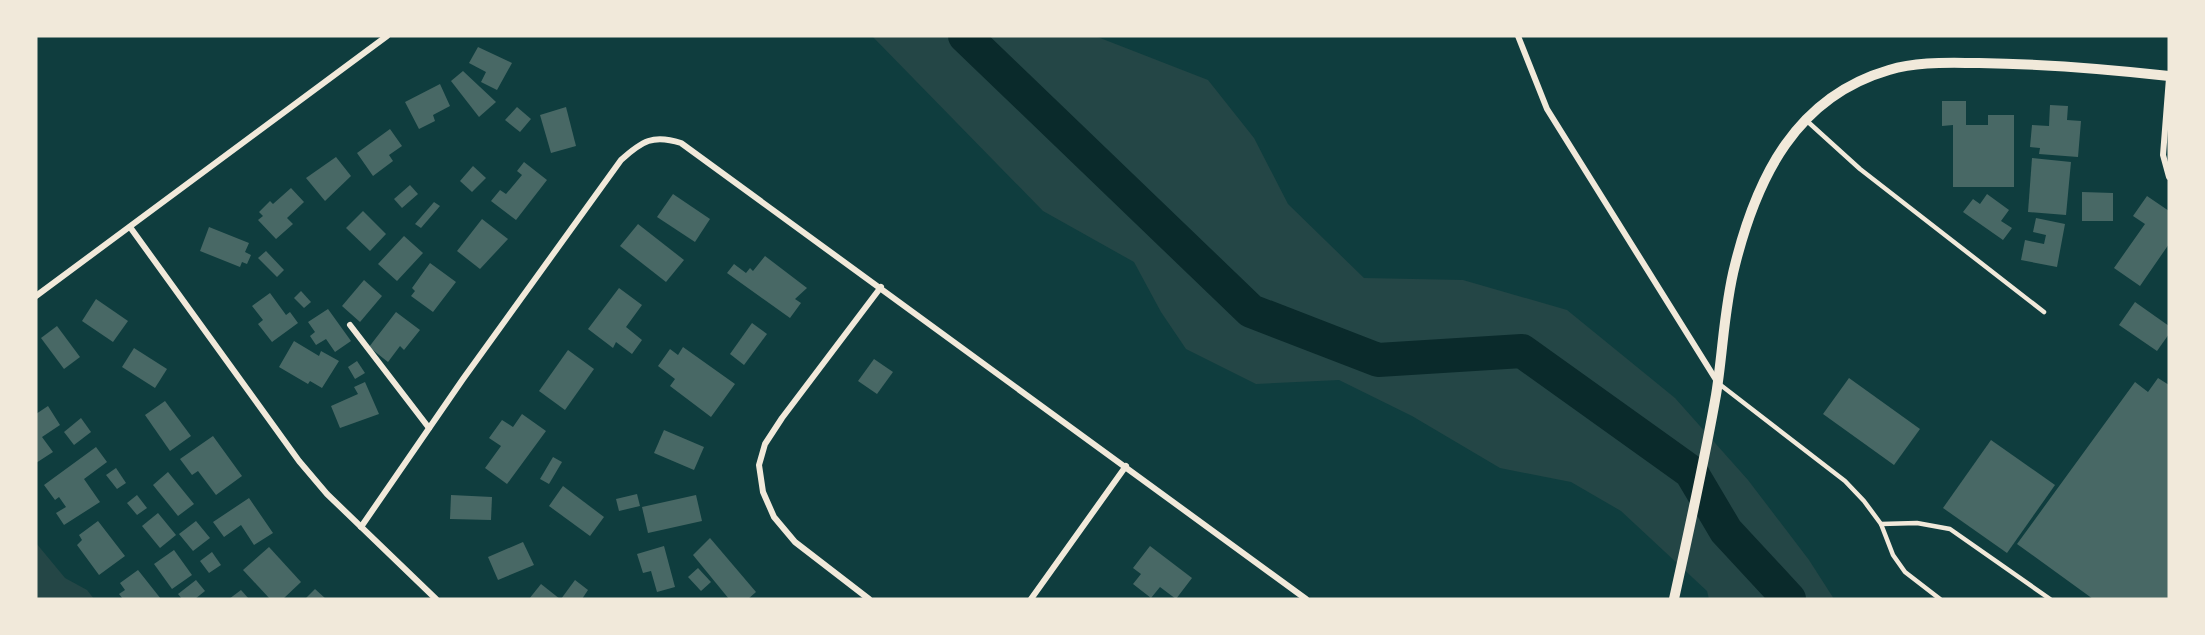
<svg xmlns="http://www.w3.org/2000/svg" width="2205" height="635" font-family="'Nunito Sans',sans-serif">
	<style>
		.green { fill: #244646 }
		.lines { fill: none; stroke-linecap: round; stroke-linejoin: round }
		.river { stroke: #0a2a2b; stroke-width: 34 }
		.building { fill: #486865 }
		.service { stroke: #f1e9da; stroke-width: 4.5 }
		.minor { stroke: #f1e9da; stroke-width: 6 }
		.tertiary { stroke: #f1e9da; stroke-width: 10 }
	</style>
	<rect width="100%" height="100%" fill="#0f3d3e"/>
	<g class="green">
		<polygon points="872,36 1095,36 1208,80 1254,138 1288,204 1364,278 1463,280 1567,310 1675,398 1748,480 1809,560 1834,599 1709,599 1707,591 1621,511 1571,482 1500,468 1412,416 1339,380 1256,384 1186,349 1161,312 1134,262 1043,211"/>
		<polygon points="36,543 65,578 87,590 94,599 36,599"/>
	</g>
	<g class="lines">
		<polyline class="river" points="965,36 1251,311 1378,360 1522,351 1691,472 1726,531 1789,599"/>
	</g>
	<g class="building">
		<polygon points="478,47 512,63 497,90 481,82 486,72 469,63"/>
		<polygon points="463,71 496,102 479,117 451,81"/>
		<polygon points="440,84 450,106 433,115 435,121 419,129 405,102"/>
		<polygon points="1942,101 1966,101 1966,125 1988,125 1988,115 2014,115 2014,187 1953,187 1953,125 1942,126"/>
		<polygon points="2050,105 2068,106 2067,120 2081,121 2078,157 2039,154 2040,148 2030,147 2032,125 2049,126"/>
		<polygon points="517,107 531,119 520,132 505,120"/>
		<polygon points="566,107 576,146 551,153 540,115"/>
		<polygon points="390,129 402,146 389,155 393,161 373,176 357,153"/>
		<polygon points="336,157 351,176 325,201 306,178"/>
		<polygon points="2032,158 2071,162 2066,215 2028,212"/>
		<polygon points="524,162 547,180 516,220 491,201 500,190 506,194 522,175 517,171"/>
		<polygon points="473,166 486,178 472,192 460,181"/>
		<polygon points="410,185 418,194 402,208 394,199"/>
		<polygon points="291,188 304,202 287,218 293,224 276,239 258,220 263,216 259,212 270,201 273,204"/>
		<polygon points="2082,192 2113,193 2113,221 2082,221"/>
		<polygon points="673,194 710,219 695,242 657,217"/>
		<polygon points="1987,194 2009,210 2001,221 2012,228 2003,240 1963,212 1973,199 1980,204"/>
		<polygon points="2147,196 2169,211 2169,244 2140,286 2114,268 2145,224 2133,216"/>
		<polygon points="434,202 440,206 421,228 415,224"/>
		<polygon points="363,211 386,234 370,251 346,228"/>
		<polygon points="2036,218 2065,224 2057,267 2021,260 2025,240 2044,244 2046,235 2033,232"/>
		<polygon points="482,219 508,239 480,269 457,251"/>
		<polygon points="638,224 684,260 666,282 620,246"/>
		<polygon points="209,227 249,243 245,252 251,255 247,264 242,262 240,267 200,251"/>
		<polygon points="404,236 423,253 397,281 378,264"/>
		<polygon points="266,251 284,270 277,277 258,258"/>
		<polygon points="765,256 807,288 795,299 801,303 790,318 727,273 734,264 746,273 750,268 753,271"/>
		<polygon points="430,263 456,282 433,312 411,296 415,291 412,288"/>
		<polygon points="364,280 382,296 360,322 342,306"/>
		<polygon points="619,288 642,305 626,327 642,340 632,354 616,342 613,348 588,329"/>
		<polygon points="301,291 311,302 304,308 294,298"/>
		<polygon points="270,293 286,315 290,312 298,323 272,342 258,324 263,320 252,306"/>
		<polygon points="96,299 128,321 113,342 82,321"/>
		<polygon points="2135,302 2169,326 2169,334 2157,351 2119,325"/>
		<polygon points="328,309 351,341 335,352 326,339 316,345 310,336 315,332 308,322"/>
		<polygon points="396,312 420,330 404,350 400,346 388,362 369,347"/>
		<polygon points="752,323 767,334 744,365 730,354"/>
		<polygon points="57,326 80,357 64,369 41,338"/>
		<polygon points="294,341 319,356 321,351 339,361 322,388 310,381 308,384 279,367"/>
		<polygon points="683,347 735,384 711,417 670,386 675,379 658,366 670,349 678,355"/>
		<polygon points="134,348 167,369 155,388 122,367"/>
		<polygon points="568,350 594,369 565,410 539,391"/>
		<polygon points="874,359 893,372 877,394 858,381"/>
		<polygon points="357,361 365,373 355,379 348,367"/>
		<polygon points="1849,378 1920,429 1894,465 1823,414"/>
		<polygon points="2158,378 2169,385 2169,599 2093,599 2017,544 2135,382 2148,392"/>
		<polygon points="365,382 379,414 340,428 331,406 358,394 354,387"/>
		<polygon points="165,401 191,436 170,451 145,415"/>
		<polygon points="48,406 60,425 42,437 53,452 36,463 36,414"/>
		<polygon points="522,414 546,431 507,484 485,468 501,446 489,438 502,420 513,427"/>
		<polygon points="81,418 91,432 74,445 64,432"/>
		<polygon points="664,430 704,447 694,470 654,453"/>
		<polygon points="213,436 242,476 216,495 198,471 192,475 180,459"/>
		<polygon points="1991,440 2055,485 2007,553 1943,508"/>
		<polygon points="96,447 107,462 84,479 100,502 64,525 56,513 66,507 59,497 55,500 44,485"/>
		<polygon points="553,457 562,462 549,484 540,479"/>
		<polygon points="116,468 126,483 117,489 106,475"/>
		<polygon points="168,472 194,504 178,516 153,485"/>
		<polygon points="563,486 604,517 590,536 549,506"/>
		<polygon points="637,494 640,506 619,511 616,499"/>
		<polygon points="137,495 147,508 137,515 127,503"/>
		<polygon points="451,495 492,497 491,520 450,519"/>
		<polygon points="696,495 702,521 648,533 642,507"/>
		<polygon points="249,498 273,533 254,545 241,525 224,537 213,522"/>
		<polygon points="158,513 176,535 160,548 142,526"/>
		<polygon points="98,521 125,556 99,575 77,545 82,540 79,535"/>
		<polygon points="196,521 210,538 193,551 179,534"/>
		<polygon points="710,538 756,592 748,599 729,599 693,555"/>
		<polygon points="523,542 534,565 498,580 488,557"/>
		<polygon points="664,546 675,587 657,592 651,571 643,573 637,554"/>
		<polygon points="1150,546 1192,578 1176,599 1160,587 1151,598 1133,584 1141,574 1133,568"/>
		<polygon points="269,547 301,582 283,599 270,599 243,570"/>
		<polygon points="174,550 192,575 172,589 154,564"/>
		<polygon points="212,552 221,565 209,573 200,561"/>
		<polygon points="698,568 711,582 701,591 688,577"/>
		<polygon points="138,570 161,599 123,599 119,594 125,590 120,583"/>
		<polygon points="196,580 205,591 195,599 182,599 178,594"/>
		<polygon points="575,580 588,590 582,599 561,599"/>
		<polygon points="541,584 560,599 529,599"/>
		<polygon points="315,589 326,599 305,599"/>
		<polygon points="241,590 249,599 229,599"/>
	</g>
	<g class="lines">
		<g class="service">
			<polyline points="1807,121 1860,169 2044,312"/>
			<polyline points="1718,383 1845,481 1864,501 1881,524 1893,555 1905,572 1940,599"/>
			<polyline points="1881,524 1917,523 1950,529 2050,599"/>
		</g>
		<g class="minor">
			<polyline points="1518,36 1547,109 1718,383"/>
			<polyline points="2169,78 2163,155 2169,177"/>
			<polyline points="130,227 299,461 327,494 436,599"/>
			<polyline points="36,296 387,36"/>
			<polyline points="350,325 429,428"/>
			<path d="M361,527L463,379L621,160C642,141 653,134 681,143L1306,599"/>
			<polyline points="869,599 795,542 774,517 763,492 759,465 765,444 782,418 881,287"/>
			<polyline points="1031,599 1126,466"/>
		</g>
		<path class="tertiary" d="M1674,599C1689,531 1704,463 1716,395C1723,352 1724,307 1735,265C1757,177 1796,97 1889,70C1918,61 1950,63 1979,63C2043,64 2106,69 2169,76"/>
	</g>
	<rect width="2205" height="635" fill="none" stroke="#f1e9da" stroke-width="75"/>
</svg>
